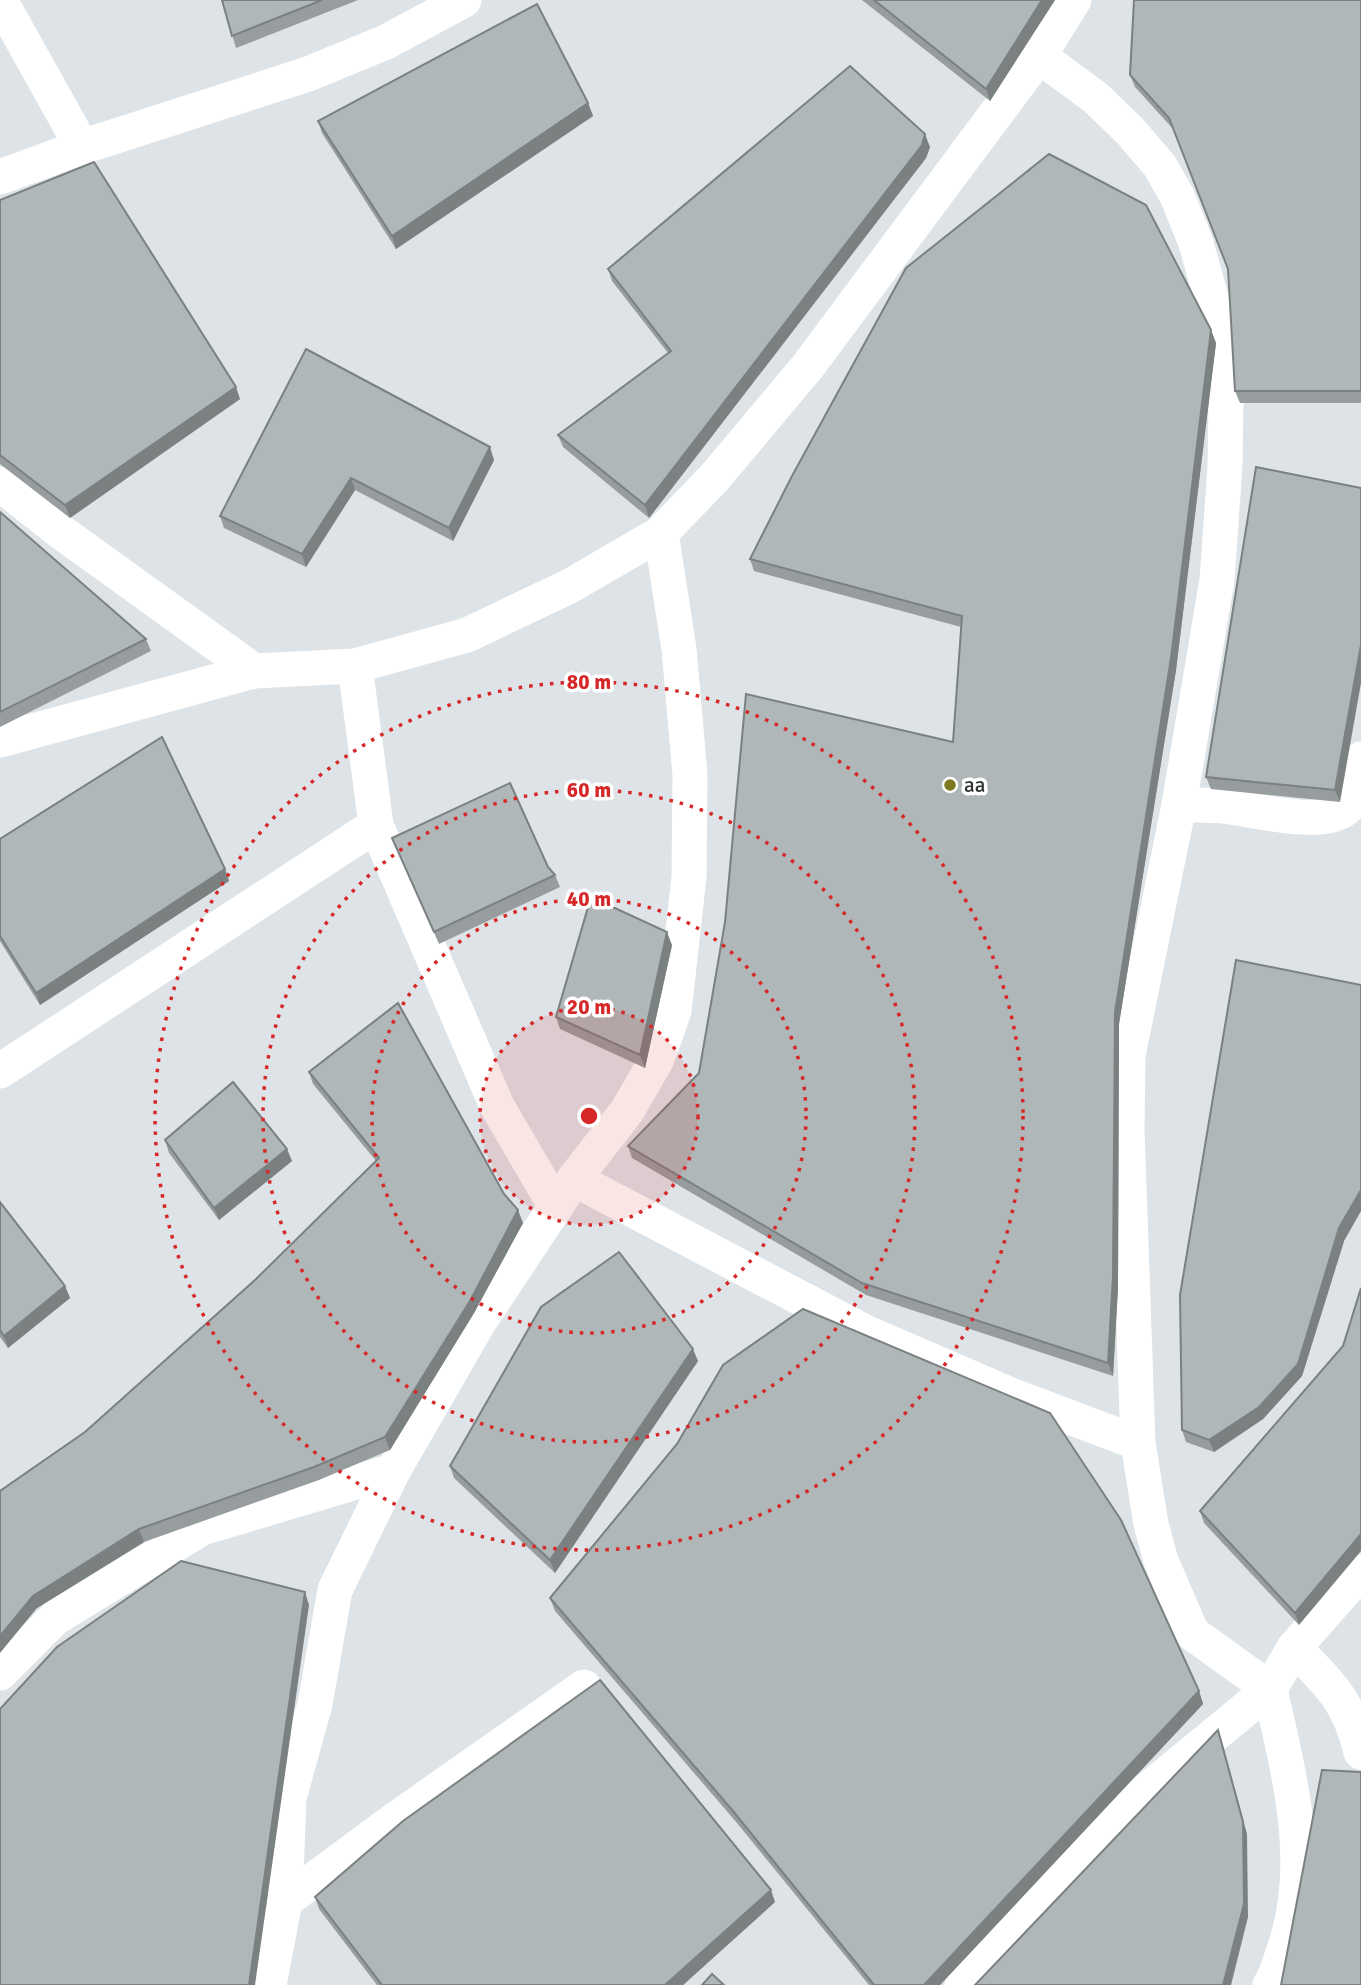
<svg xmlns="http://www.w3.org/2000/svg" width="1361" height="1985" font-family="Signika,sans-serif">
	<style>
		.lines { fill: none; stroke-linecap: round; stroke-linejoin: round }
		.minor { stroke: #fff; stroke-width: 35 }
		.wall { fill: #979d9e }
		.shaded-wall { fill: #7b8081 }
		.building { fill: #b0b7b8; stroke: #7b8081; stroke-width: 2 }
		.ring { fill: none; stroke: #d62828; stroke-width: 3.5; stroke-dasharray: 3.5 7 }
		.poi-dot { fill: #7c791f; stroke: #fff; stroke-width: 2.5 }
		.labels { text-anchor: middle; stroke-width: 7; stroke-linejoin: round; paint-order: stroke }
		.poi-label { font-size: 21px; fill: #2e3132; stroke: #fff; text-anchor: start }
		.centre { fill: #d62828; stroke: #fff; stroke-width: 3.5 }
		.ring-label { font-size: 21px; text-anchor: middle; font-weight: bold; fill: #d62828; stroke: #fff; stroke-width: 7; stroke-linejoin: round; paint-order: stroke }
	</style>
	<rect width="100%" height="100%" fill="#dde3e7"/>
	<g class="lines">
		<g class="minor">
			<polyline points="0,0 82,147"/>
			<path d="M1039,56L1096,98L1131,132L1160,166L1177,196L1196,243L1217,319L1226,401L1225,466L1217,580L1179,805L1128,1055L1127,1130L1138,1443L1151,1524L1161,1561L1192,1633L1270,1689C1289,1775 1314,1863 1284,1950C1280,1961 1277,1974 1270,1985"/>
			<polyline points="0,177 82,147 308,74 386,42 464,0"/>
			<polyline points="0,484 61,532 254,671"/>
			<polyline points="355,666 376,825 497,1106 556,1207"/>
			<polyline points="0,740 254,671 355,666 467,635 570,586 661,533 715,477 808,366 1039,56 1074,0"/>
			<path d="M1179,805C1194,805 1208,805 1223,806C1252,809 1320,828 1345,809C1358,800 1358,774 1361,759"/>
			<polyline points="0,1071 376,825"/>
			<polyline points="574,1179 865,1332 1011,1395 1138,1443"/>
			<path d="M1294,1648C1330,1684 1349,1701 1361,1752"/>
			<polyline points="0,1673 55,1618 202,1528 393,1471"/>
			<polyline points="285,1901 393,1821 584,1687"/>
			<polyline points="269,1985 285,1901 289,1798 315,1704 335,1590 393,1471 479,1322 574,1179 627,1111 657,1059 674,1011 689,877 690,775 679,649 661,533"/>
			<polyline points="962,1985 1020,1916 1107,1823 1270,1689 1294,1648 1361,1572"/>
		</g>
	</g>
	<g class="wall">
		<polygon points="222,0 358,0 236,48"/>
		<polygon points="862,0 1055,0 990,101"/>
		<polygon points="1361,0 1361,403 1240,403 1235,391 1228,270 1174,130 1135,87 1130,75"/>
		<polygon points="588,103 593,116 396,249 322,133 318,121"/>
		<polygon points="930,147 926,158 649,518 563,447 558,435 668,353 612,281 608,269"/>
		<polygon points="0,200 240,399 70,518 0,464"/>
		<polygon points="1211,330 1216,343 1176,670 1119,1024 1118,1288 1113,1376 866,1295 632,1158 628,1146 699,1073 953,742 961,627 754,571 750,559"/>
		<polygon points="306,349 494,460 453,541 355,490 306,567 224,528 220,516"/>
		<polygon points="1256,467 1340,802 1211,789 1206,777"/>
		<polygon points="0,512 146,639 151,651 0,727"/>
		<polygon points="392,838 548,867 555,875 560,887 439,944"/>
		<polygon points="0,839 225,869 229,881 40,1005 0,941"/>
		<polygon points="672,945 645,1068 560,1029 556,1017"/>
		<polygon points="309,1072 504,1194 523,1223 474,1313 390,1450 319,1480 144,1542 37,1608 85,1432 255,1280 376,1161 313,1084"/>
		<polygon points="165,1140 292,1161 219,1220 169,1153"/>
		<polygon points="0,1202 65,1286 70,1298 8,1348 0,1337"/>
		<polygon points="1344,1241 1302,1376 1263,1419 1214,1452 1186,1442 1182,1430"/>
		<polygon points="1343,1346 1299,1625 1204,1523 1200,1511"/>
		<polygon points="698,1361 555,1573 454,1478 450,1466"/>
		<polygon points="550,1598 1199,1691 1203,1704 940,1985 869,1985 737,1823 555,1611"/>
		<polygon points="315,1897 775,1902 683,1985 377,1985 319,1909"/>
	</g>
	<g class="shaded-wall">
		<polygon points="1042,0 1055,0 990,101 986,89"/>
		<polygon points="588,103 593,116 396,249 392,236"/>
		<polygon points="925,134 930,147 926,158 649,518 645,505"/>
		<polygon points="1211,330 1216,343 1176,670 1119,1024 1118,1288 1113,1376 1108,1363 1115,1012"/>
		<polygon points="236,387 240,399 70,518 65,505"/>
		<polygon points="490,447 494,460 453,541 449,528"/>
		<polygon points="351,478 355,490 306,567 302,554"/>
		<polygon points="1361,645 1361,683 1340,802 1335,790"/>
		<polygon points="225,869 229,881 40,1005 36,993"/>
		<polygon points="667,932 672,945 645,1068 640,1055"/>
		<polygon points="287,1149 292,1161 219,1220 214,1208"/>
		<polygon points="1361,1190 1361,1211 1344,1241 1302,1376 1263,1419 1214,1452 1209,1440 1339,1228"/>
		<polygon points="518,1210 523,1223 474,1313 390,1450 385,1437"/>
		<polygon points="65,1286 70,1298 8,1348 4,1336"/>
		<polygon points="693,1349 698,1361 555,1573 550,1560"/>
		<polygon points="139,1529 144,1542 37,1608 0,1653 0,1636 33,1596"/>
		<polygon points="1361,1534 1361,1551 1299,1625 1295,1613"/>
		<polygon points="305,1592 309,1605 255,1985 249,1985"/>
		<polygon points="1199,1691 1203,1704 940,1985 924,1985"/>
		<polygon points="1218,1730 1222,1742 1247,1834 1248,1917 1231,1985 1223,1985"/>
		<polygon points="771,1890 775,1902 683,1985 665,1985"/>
	</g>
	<g class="building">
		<polygon points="222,0 322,0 232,36"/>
		<polygon points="874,0 1042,0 986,89"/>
		<polygon points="1134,0 1361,0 1361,391 1235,391 1228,269 1169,118 1130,75"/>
		<polygon points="537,4 588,103 392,236 318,121"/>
		<polygon points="850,66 925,134 922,145 645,505 558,435 671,351 608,269"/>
		<polygon points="1049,154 1146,205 1211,330 1171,658 1115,1012 1113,1276 1108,1363 862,1283 628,1146 699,1073 725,922 746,694 953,742 962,616 750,559 792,476 906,268"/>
		<polygon points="94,162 236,387 65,505 0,455 0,200"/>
		<polygon points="306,349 490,447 449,528 351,478 302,554 220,516"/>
		<polygon points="1256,467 1361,488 1361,645 1335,790 1206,777"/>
		<polygon points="0,512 146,639 0,712"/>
		<polygon points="162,737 225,869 36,993 0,936 0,839"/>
		<polygon points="510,783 548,867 555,875 434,932 392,838"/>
		<polygon points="591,897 667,932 640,1055 556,1017"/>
		<polygon points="1236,960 1361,985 1361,1190 1339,1228 1298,1364 1259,1407 1209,1440 1182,1430 1180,1295"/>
		<polygon points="398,1003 504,1194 518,1210 470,1301 385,1437 314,1467 139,1529 33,1596 0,1636 0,1491 85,1432 255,1280 379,1158 309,1072"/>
		<polygon points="233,1082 287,1149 214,1208 165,1140"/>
		<polygon points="0,1202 65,1286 4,1336 0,1330"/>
		<polygon points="619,1252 693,1349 550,1560 450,1466 541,1307"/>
		<polygon points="1361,1288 1361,1534 1295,1613 1200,1511 1343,1346"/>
		<polygon points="803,1309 1050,1413 1121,1520 1199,1691 924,1985 874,1985 733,1811 550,1598 677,1444 723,1365"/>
		<polygon points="181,1561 305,1592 249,1985 0,1985 0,1709 57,1647"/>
		<polygon points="600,1680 771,1890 665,1985 382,1985 315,1897 403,1821"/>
		<polygon points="1218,1730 1243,1822 1244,1904 1223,1985 975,1985"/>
		<polygon points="1322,1770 1361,1772 1361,1985 1281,1985"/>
		<polygon points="712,1974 724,1985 702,1985"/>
	</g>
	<circle cx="589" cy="1116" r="109" fill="#d62828" fill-opacity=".12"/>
	<g class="ring">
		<circle cx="589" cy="1116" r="109"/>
		<circle cx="589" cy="1116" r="217"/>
		<circle cx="589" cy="1116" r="326"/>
		<circle cx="589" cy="1116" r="434"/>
	</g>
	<circle class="poi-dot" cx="950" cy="785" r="7"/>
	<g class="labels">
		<g class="poi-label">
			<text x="964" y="792">aa</text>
		</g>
	</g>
	<circle cx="589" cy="1116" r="10" class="centre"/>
	<g class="ring-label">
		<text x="589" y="689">80 m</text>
		<text x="589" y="797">60 m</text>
		<text x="589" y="906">40 m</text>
		<text x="589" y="1014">20 m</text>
	</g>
</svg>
